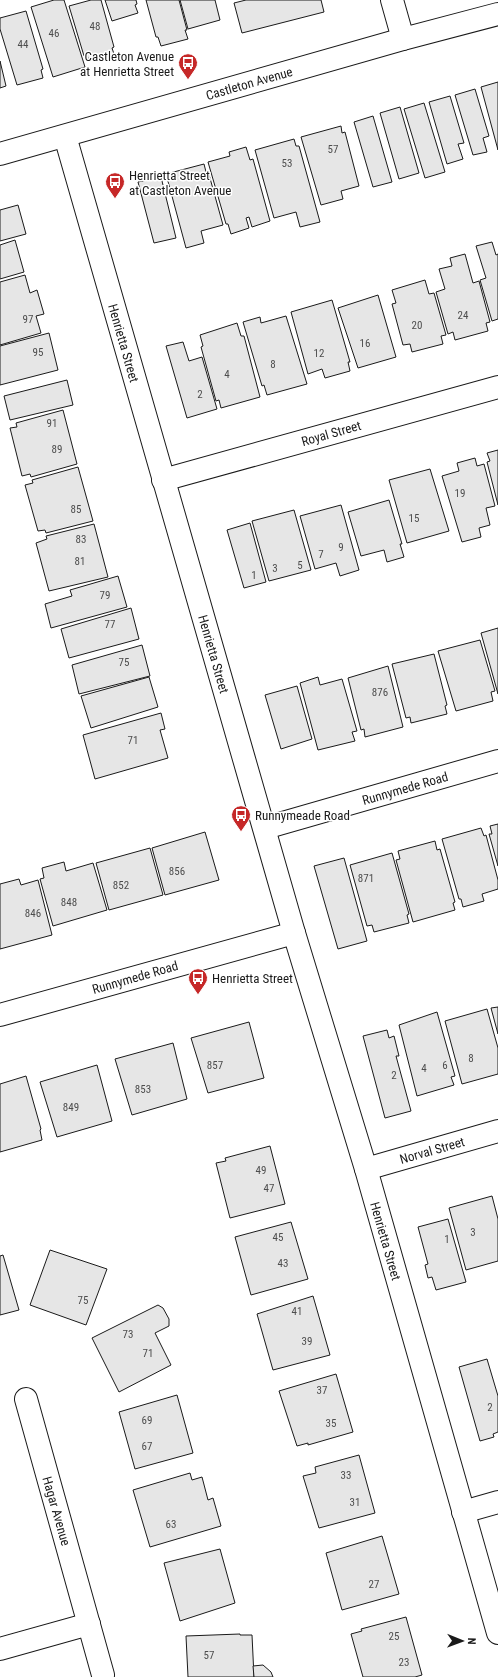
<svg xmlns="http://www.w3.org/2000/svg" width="498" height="1677" font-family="'Roboto Condensed',sans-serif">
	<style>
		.building { fill: #e6e6e6; stroke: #1a1a1a }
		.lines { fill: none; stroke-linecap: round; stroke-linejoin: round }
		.minor-casing { stroke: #1a1a1a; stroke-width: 24 }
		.tertiary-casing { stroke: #1a1a1a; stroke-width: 24 }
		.minor { stroke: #fff; stroke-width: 22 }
		.tertiary { stroke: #fff; stroke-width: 22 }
		.labels { text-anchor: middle; stroke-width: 3; stroke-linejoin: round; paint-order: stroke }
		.number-label { font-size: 11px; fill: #4d4d4d }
		.poi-label { font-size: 13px; fill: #1a1a1a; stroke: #fff; text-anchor: start }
		.street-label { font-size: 13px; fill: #1a1a1a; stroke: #fff }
	</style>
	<rect width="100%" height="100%" fill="#fff"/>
	<g class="building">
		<polygon points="54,0 64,0 85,67 53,77 31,7"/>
		<polygon points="91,0 101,0 114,47 112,48 114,54 89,61 87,55 84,56 69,6"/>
		<polygon points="105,0 136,0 137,4 135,5 138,13 112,21"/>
		<polygon points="146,0 179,0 187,30 185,30 188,39 161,46 158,37 156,37"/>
		<polygon points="180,0 215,0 220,20 188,29"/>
		<polygon points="246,0 321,0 324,12 242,33 234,3"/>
		<polygon points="26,11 43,69 41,70 43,78 17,85 0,29 0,18"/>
		<polygon points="0,61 6,86 0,88"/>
		<polygon points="498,82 498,150 481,87"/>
		<polygon points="475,89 489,136 483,138 487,152 473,155 455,95"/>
		<polygon points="450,96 464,143 458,144 463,159 447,164 429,102"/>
		<polygon points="424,103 445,172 425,178 404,109"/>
		<polygon points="400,107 419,173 399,179 380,113"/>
		<polygon points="373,116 392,182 373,187 354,122"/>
		<polygon points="341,126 342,133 345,132 359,186 341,191 343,199 321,205 301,137"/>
		<polygon points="294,139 296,146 299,146 320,222 300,227 296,212 274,218 255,150"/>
		<polygon points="246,147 250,160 253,159 270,221 252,227 249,217 246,218 249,228 231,234 228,224 226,224 208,162 230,156 229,152"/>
		<polygon points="204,164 206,172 208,171 223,225 201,231 204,243 186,248 166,174"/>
		<polygon points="161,177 176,238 154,243 138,182"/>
		<polygon points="18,205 26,234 0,241 0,210"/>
		<polygon points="15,240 24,272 0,279 0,245"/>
		<polygon points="492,242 496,255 498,254 498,319 492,321 480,280 486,278 476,246"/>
		<polygon points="465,254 473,283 479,281 490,322 486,323 488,331 455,340 453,332 448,334 436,292 445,289 439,269 452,266 450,258"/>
		<polygon points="25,275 30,293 37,290 44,314 36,316 41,333 0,345 0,282"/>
		<polygon points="425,280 429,294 434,293 446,335 441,336 443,344 412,352 410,344 403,345 392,304 396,303 392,290"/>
		<polygon points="378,295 396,357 358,368 338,308"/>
		<polygon points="332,300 350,362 348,362 350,371 325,378 322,369 308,374 291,312"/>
		<polygon points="286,316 307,384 267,395 264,385 262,386 243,322 260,317 261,323"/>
		<polygon points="237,323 241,336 244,336 260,397 221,408 219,400 216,401 201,347 203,346 200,335"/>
		<polygon points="49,333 58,370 0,385 0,346"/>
		<polygon points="183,342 189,361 202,357 217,409 187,418 166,346"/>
		<polygon points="67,380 73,405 10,420 4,396"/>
		<polygon points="63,410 77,464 31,477 30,474 22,476 10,428 17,427 16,423"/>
		<polygon points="498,450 498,505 487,462 490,461 487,453"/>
		<polygon points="475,458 477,466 484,464 495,506 486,508 490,525 479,528 481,537 462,542 442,476 459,471 457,463"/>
		<polygon points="78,467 93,521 46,533 45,530 38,531 25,485 33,483 32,480"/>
		<polygon points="430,469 449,531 407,543 389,480"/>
		<polygon points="389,500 402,544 400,544 404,557 387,562 384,550 361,556 348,512"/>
		<polygon points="341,505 359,570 340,576 336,563 315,569 300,516"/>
		<polygon points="294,510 311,570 269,581 252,521"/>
		<polygon points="250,523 266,582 244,588 227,530"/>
		<polygon points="94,524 108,577 49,591 36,543 47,539 46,536"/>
		<polygon points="118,576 127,607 51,628 45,604 72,596 70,590"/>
		<polygon points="131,608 139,639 69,658 61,629"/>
		<polygon points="498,628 498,694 481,633"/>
		<polygon points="480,640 495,691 491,692 493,701 456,711 438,651"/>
		<polygon points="142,645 150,676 79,694 72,665"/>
		<polygon points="434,654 447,705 445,706 447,714 411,723 410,717 406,718 392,664"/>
		<polygon points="388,666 403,727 365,737 364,729 361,730 348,678"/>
		<polygon points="149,677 158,707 91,728 81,696"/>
		<polygon points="318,677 320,685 342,679 357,731 352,732 355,741 318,750 300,683"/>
		<polygon points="297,686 312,739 281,749 265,695"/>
		<polygon points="161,713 165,729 160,730 168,758 95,779 83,735"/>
		<polygon points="498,824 498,866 489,834 492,834 490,826"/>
		<polygon points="481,828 484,836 486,835 498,880 498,889 482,894 484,901 463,907 461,899 459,899 442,839"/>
		<polygon points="205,832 219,880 165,895 152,848"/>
		<polygon points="435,841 437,850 440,849 455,902 453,903 455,910 413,922 396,860 400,859 398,851"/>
		<polygon points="150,848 163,895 109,910 96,863"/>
		<polygon points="392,853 409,914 407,915 409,923 374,932 372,925 367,926 350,865"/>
		<polygon points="344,858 367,941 338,949 314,866"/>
		<polygon points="64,862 66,871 93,863 107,910 53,926 40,879 44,878 42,868"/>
		<polygon points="19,879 21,885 38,880 52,935 0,949 0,884"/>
		<polygon points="498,1007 498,1034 491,1008"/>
		<polygon points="487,1009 498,1048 498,1074 462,1084 445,1021"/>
		<polygon points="437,1012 455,1076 451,1077 454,1085 417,1096 399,1025"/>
		<polygon points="249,1022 264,1078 208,1093 191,1038"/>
		<polygon points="387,1030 389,1038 394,1036 399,1056 396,1056 411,1111 385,1118 363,1036"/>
		<polygon points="173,1043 187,1099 132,1115 115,1059"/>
		<polygon points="97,1065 112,1121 57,1137 40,1082"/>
		<polygon points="26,1076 41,1129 40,1130 42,1140 0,1152 0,1084"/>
		<polygon points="270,1146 285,1204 230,1218 216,1163 226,1161 225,1158"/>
		<polygon points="492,1196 498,1219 498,1261 466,1270 449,1208"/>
		<polygon points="448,1219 466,1282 436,1290 432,1277 428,1278 425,1265 428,1264 418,1227"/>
		<polygon points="291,1222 308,1279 251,1295 235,1237"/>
		<polygon points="50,1250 107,1269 86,1325 30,1305"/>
		<polygon points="3,1255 19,1310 0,1315 0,1256"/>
		<polygon points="313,1296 330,1355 273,1370 257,1314"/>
		<polygon points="158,1305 163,1308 169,1319 169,1326 155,1333 171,1365 119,1392 92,1338"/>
		<polygon points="487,1359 498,1396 498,1432 493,1434 494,1437 480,1441 459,1367"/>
		<polygon points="336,1374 353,1432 308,1445 308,1443 297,1446 279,1391"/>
		<polygon points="177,1395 193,1453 135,1469 119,1412"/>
		<polygon points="359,1455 375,1513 319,1528 303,1476 316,1473 315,1467"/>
		<polygon points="190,1473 192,1480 202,1477 208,1500 213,1498 221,1526 150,1547 133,1490"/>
		<polygon points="382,1536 399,1594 342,1610 326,1553"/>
		<polygon points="220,1549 235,1603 180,1621 164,1563"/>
		<polygon points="406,1617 422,1675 415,1677 363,1677 351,1634 362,1631 361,1629"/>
		<polygon points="240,1634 240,1635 252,1635 254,1677 188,1677 186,1636"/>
		<polygon points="263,1665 271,1672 273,1677 254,1677 253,1666"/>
	</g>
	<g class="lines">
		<defs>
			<g id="minor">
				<polyline points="392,0 403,39"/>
				<polyline points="65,136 294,933 366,1169 498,1633"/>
				<polyline points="163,480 498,387"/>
				<polyline points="265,828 498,761"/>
				<polyline points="0,1015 294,933"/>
				<polyline points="366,1169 498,1131"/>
				<polyline points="26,1399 103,1675"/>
				<polyline points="463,1512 498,1502"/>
				<polyline points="0,1649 89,1624"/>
			</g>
			<polyline id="tertiary" points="0,154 403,39 498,14"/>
		</defs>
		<use href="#minor" class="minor-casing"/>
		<use href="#tertiary" class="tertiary-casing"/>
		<use href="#minor" class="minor"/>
		<use href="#tertiary" class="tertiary"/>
	</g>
	<defs>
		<symbol id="bus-pin" viewBox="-11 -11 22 30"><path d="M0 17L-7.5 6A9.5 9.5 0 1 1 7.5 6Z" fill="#c62828" stroke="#fff"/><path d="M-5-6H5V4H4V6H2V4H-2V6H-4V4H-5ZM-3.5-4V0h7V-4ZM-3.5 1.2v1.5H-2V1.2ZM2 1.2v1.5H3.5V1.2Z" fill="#fff"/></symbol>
	</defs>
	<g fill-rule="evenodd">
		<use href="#bus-pin" x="177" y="52" width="22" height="30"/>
		<use href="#bus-pin" x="104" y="171" width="22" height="30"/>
		<use href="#bus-pin" x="230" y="804" width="22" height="30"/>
		<use href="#bus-pin" x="187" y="967" width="22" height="30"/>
	</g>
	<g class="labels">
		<g class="number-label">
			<text x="95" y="30">48</text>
			<text x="54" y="37">46</text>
			<text x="23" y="48">44</text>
			<text x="333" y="153">57</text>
			<text x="287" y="167">53</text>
			<text x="463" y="319">24</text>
			<text x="28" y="323">97</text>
			<text x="417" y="329">20</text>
			<text x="365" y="347">16</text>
			<text x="38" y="356">95</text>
			<text x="319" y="357">12</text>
			<text x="273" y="368">8</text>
			<text x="227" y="378">4</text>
			<text x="200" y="398">2</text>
			<text x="52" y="427">91</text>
			<text x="57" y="453">89</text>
			<text x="460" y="497">19</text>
			<text x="76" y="513">85</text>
			<text x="414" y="522">15</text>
			<text x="81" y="543">83</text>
			<text x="341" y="551">9</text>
			<text x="321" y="558">7</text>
			<text x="80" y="565">81</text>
			<text x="300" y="569">5</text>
			<text x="275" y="572">3</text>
			<text x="254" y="579">1</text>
			<text x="105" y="599">79</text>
			<text x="110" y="628">77</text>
			<text x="124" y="666">75</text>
			<text x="380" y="696">876</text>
			<text x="133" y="744">71</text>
			<text x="177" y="875">856</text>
			<text x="366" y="882">871</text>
			<text x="121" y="889">852</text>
			<text x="69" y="906">848</text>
			<text x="33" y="917">846</text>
			<text x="471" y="1062">8</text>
			<text x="215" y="1069">857</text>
			<text x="445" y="1069">6</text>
			<text x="424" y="1072">4</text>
			<text x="394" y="1079">2</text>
			<text x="143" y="1093">853</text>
			<text x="71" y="1111">849</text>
			<text x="261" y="1174">49</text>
			<text x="269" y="1192">47</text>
			<text x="473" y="1236">3</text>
			<text x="278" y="1241">45</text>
			<text x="447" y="1243">1</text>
			<text x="283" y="1267">43</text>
			<text x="83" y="1304">75</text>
			<text x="297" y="1315">41</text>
			<text x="128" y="1338">73</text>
			<text x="307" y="1345">39</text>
			<text x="148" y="1357">71</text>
			<text x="322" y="1394">37</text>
			<text x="490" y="1411">2</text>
			<text x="147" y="1424">69</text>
			<text x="331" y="1427">35</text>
			<text x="147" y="1450">67</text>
			<text x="346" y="1479">33</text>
			<text x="355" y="1506">31</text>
			<text x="171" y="1528">63</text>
			<text x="374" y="1588">27</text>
			<text x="394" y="1640">25</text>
			<text x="209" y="1659">57</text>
			<text x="404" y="1666">23</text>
		</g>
		<g class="poi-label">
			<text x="174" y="61" text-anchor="end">Castleton Avenue<tspan x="174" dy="15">at Henrietta Street</tspan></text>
			<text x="129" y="180">Henrietta Street<tspan x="129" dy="15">at Castleton Avenue</tspan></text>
			<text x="255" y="820">Runnymeade Road</text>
			<text x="212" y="983">Henrietta Street</text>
		</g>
		<g class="street-label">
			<text transform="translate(249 83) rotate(-16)" y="5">Castleton Avenue</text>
			<text transform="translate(124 343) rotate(74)" y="5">Henrietta Street</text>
			<text transform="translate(331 433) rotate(-16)" y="5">Royal Street</text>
			<text transform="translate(214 654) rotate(74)" y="5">Henrietta Street</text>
			<text transform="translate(405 788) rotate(-16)" y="5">Runnymede Road</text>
			<text transform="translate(135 977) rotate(-16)" y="5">Runnymede Road</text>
			<text transform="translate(432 1150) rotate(-16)" y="5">Norval Street</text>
			<text transform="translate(386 1241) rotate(74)" y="5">Henrietta Street</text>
			<text transform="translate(57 1511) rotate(74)" y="5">Hagar Avenue</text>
		</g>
	</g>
	<g transform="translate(462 1641) rotate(91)" stroke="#ffffff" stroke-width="3" paint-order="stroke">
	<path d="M0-3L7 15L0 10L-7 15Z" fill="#1a1a1a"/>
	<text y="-6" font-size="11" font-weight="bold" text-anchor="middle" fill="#1a1a1a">N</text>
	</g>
</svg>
